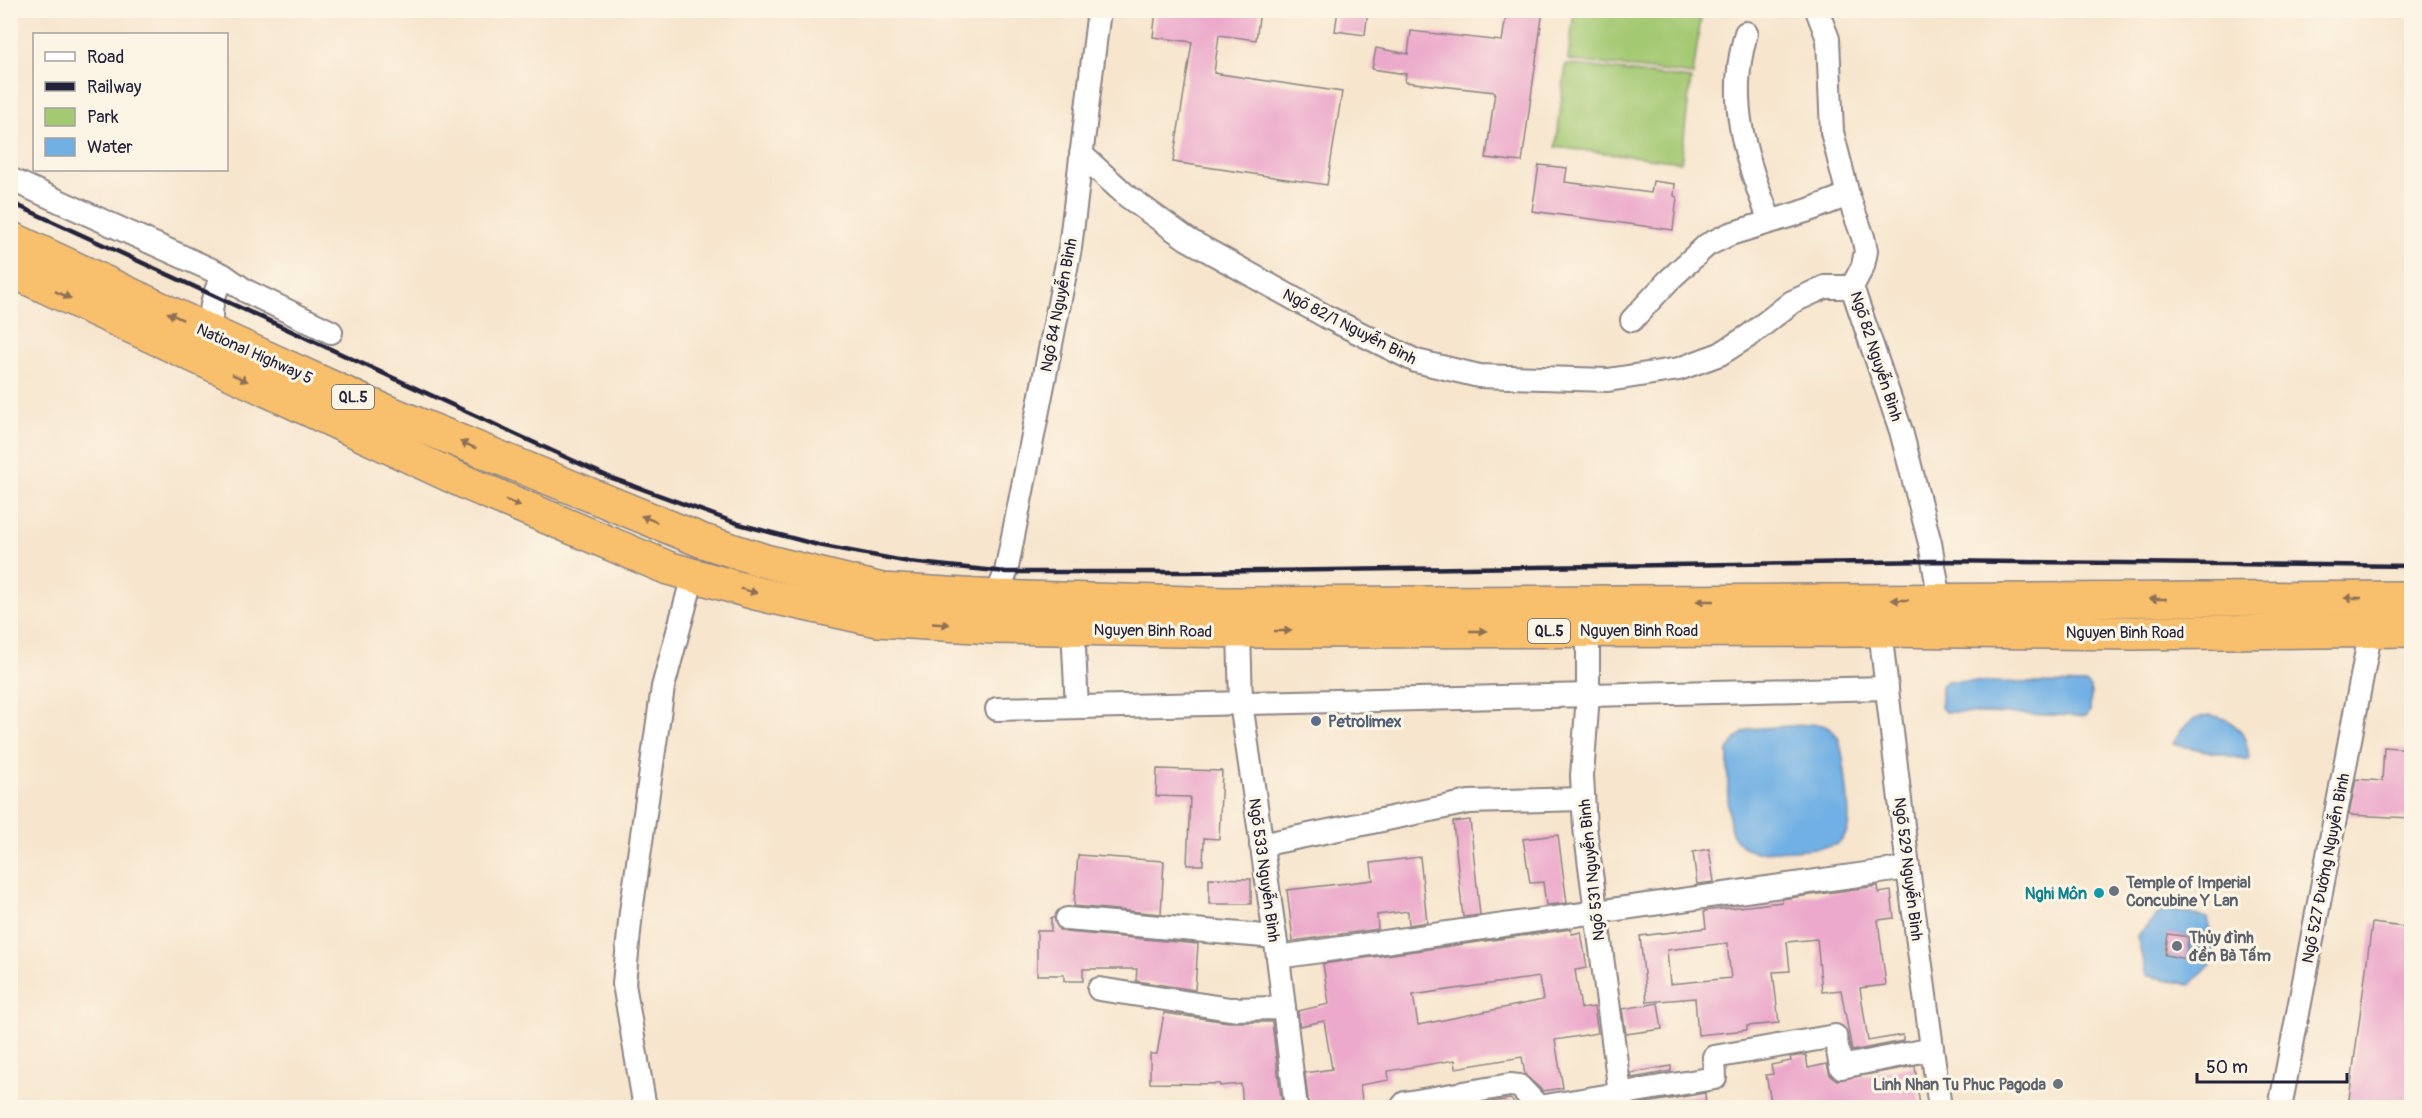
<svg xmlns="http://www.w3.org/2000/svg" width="2422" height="1118" font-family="Pangolin,sans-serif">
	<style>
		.green { fill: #a4c973; stroke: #637657; stroke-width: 1.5 }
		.water { fill: #71b0e4; stroke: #4a6990; stroke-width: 1.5; fill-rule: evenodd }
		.building { fill: #eca9cb; fill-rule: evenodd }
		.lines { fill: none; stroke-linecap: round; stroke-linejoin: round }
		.minor-casing { stroke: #8c8484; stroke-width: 26 }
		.trunk-casing { stroke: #8c8484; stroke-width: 36 }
		.minor { stroke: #fff; stroke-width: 22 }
		.trunk { stroke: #f8bf6c; stroke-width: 33 }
		.rail { stroke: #22223b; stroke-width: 4.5 }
		.oneway { fill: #8d7054 }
		.service-dot { fill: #5c6f8a; stroke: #fcf5e5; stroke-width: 2 }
		.worship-dot { fill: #6b7280; stroke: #fcf5e5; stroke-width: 2 }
		.culture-dot { fill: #0f9aa8; stroke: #fcf5e5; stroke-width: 2 }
		.labels { text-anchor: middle; stroke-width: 6; stroke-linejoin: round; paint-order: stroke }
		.shield { fill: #fcf5e5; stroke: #63616e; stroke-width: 1.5 }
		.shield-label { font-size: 15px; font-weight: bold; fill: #22223b }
		.street-label { font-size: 16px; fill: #22223b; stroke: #fcf5e5 }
		.service-label { font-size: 16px; font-weight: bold; fill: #4e5e75; stroke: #fcf5e5; text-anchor: start }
		.worship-label { font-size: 16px; font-weight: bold; fill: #5b616d; stroke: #fcf5e5; text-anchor: start }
		.culture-label { font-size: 16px; font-weight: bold; fill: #0d838f; stroke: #fcf5e5; text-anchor: end }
	</style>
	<rect width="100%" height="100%" fill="#fcf5e5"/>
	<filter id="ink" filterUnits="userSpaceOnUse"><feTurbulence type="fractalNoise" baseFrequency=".0167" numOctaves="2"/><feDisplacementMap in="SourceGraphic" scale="12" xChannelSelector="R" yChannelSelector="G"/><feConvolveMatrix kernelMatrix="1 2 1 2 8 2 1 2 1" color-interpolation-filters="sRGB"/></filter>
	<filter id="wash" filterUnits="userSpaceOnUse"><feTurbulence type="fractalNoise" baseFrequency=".008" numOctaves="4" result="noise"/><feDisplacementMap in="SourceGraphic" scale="24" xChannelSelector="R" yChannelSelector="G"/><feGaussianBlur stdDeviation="1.35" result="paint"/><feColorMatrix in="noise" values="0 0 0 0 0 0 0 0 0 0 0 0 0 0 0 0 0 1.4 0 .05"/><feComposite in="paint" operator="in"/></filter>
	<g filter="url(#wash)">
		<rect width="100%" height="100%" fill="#f7e5cd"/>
		<g class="green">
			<polygon points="1574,11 1702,11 1693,75 1568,60"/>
			<polygon points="1566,64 1691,79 1681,162 1556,147"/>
		</g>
		<g class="water">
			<polygon points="1946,681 2087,684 2091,688 2090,712 2086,716 1945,712 1941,707 1941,686"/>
			<path d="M2210,715C2236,719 2248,734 2249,760L2173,744C2181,726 2191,718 2210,715Z"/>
			<path d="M1817,724C1825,725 1832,729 1837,736C1843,744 1851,815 1848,827C1847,832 1843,839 1839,843C1829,850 1771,851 1756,852C1747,849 1738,845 1733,836C1726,822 1728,770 1728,751C1733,741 1740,733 1751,729Z"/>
			<path d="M2165,908L2208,918L2217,959L2190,985L2146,975L2137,936ZM2169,934L2189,937L2186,958L2165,955Z"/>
		</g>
		<g id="blocks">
			<g class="building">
				<polygon points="1156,10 1260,10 1256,40 1219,35 1214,73 1342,92 1327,185 1173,162 1192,42 1153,37"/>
				<polygon points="1338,10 1368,10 1365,35 1335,31"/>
				<polygon points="1507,10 1543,10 1522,162 1486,158 1495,92 1405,82 1406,74 1372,69 1376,48 1408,54 1411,31 1502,41"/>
				<polygon points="1539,165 1567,168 1565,182 1651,193 1653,181 1675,184 1674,196 1677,197 1673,230 1532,211"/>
				<polygon points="2384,747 2412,749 2412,818 2349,815 2356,779 2382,781"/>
				<polygon points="1157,769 1222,771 1219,839 1204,838 1203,865 1187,865 1190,797 1156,796"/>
				<polygon points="1470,820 1480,915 1463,917 1453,822"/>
				<polygon points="1558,835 1567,903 1546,905 1543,882 1530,883 1523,839"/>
				<polygon points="1709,849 1714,882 1697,884 1693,852"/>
				<polygon points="1078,855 1164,861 1161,914 1074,906"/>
				<polygon points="1420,857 1427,922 1409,925 1408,911 1377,915 1378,929 1293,941 1287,890 1373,880 1371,863"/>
				<polygon points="1209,878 1251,879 1251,904 1209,904"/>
				<path d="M1878,886L1879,893L1891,891L1894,918L1878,920L1886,985L1860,988L1868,1041L1903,1035V1041L1852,1051L1841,990L1822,992L1817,939L1787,942L1790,971L1773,972L1779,1023L1747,1026V1030L1698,1035L1695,998L1647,1002L1640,936L1706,928L1704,911L1782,902V899ZM1727,943L1731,978L1670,984L1667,950Z"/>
				<polygon points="1051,918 1054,918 1059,930 1066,932 1198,944 1195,990 1136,981 1137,969 1083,969 1083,981 1064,981 1064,975 1037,975 1037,931 1051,931"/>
				<polygon points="2372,923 2412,928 2412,1107 2348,1107"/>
				<path d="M1571,929L1572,934L1581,932L1587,968L1575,970L1581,1009L1594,1007L1598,1033L1555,1040L1563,1088L1543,1091L1525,1075L1522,1057L1456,1068L1455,1060L1388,1071L1389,1080L1360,1085L1363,1107H1309L1305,1073L1332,1069L1324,1021L1300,1026L1298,1011L1329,1004L1323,964ZM1539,977L1543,1000L1418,1025L1413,995Z"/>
				<polygon points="2168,934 2189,937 2186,959 2165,955"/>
				<polygon points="1658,1003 1662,1029 1626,1034 1622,1009"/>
				<polygon points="1164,1013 1228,1022 1272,1022 1282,1107 1243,1107 1241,1084 1220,1086 1220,1084 1150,1083 1150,1054 1157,1054"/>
				<polygon points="1806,1055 1808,1068 1827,1064 1830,1075 1837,1080 1915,1066 1920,1107 1772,1107 1766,1075 1773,1074 1771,1065 1791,1061 1790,1057"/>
				<polygon points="1671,1066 1671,1071 1632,1078 1631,1073"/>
				<polygon points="1705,1093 1706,1107 1635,1107 1635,1105"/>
				<polygon points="1510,1099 1520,1107 1461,1107"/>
			</g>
		</g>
	</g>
	<g filter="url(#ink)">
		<use href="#blocks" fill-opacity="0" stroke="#8c8484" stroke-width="1.5"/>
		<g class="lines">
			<defs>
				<g id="minor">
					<polyline points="1817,10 1828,39 1832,132 1848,195 1863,237 1866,251 1863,266 1852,287 1901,431 1930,543 1940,600"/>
					<path d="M1746,33C1743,45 1740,57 1739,69C1733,123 1751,172 1770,221"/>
					<polyline points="1081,154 1127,196 1187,239 1327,317 1416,361 1479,376 1608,380 1679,369 1720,354 1750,335 1792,302 1825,287 1852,287"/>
					<path d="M10,179L223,275C212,298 209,308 212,333"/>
					<polyline points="223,275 246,291 331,332"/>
					<polyline points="1632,320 1668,281 1707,245 1730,234 1809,210 1848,195"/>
					<polyline points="996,597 1006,572 1070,248 1099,10"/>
					<polyline points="1073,628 1077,707"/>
					<polyline points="1588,630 1588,695 1582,776 1585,828 1622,1108"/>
					<polyline points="1880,630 1908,868 1940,1108"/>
					<polyline points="1239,631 1241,703 1278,957 1296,1108"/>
					<polyline points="997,709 1887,688"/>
					<polyline points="1261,845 1469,802 1583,799"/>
					<polyline points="1067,919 1275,937"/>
					<polyline points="1278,957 1908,868"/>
					<polyline points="1099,989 1230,1009 1284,1008"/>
					<polyline points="645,1108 624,984 631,912 663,687 693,576"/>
					<polyline points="1401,1108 1405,1103 1510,1085 1519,1086 1539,1107 1715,1078 1714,1057 1835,1036 1841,1067 1932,1049"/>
					<polyline points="2280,1108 2371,629"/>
				</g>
				<g id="trunk">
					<polyline points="10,238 212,333 368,404 703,541 765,561 882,590 996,597 1226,604 2412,598"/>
					<polyline points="10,270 471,485 668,568 755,593 877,620 992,627 1239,631 1880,630 2130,633 2412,630"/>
				</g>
			</defs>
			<use href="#minor" class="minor-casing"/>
			<use href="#trunk" class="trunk-casing"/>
			<use href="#minor" class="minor"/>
			<use href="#trunk" class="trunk"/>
			<polyline class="rail" points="10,202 609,477 739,524 818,545 909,562 1006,572 1188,572 1933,561 2412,566"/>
		</g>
		<defs><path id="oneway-solid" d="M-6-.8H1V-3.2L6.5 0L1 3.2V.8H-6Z" transform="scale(1.5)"/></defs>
		<g class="oneway">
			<use href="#oneway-solid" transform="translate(63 295) rotate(25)"/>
			<use href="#oneway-solid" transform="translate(175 316) rotate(-155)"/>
			<use href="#oneway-solid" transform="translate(240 378) rotate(25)"/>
			<use href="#oneway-solid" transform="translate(468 445) rotate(-158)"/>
			<use href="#oneway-solid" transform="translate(513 503) rotate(23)"/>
			<use href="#oneway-solid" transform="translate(649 519) rotate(-158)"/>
			<use href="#oneway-solid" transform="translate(749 591) rotate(15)"/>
			<use href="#oneway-solid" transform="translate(2353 598) rotate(180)"/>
			<use href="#oneway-solid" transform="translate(2158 599) rotate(180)"/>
			<use href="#oneway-solid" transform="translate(1900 600) rotate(180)"/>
			<use href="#oneway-solid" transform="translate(1705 601) rotate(180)"/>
			<use href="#oneway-solid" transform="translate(941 624) rotate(3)"/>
			<use href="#oneway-solid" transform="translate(1283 631)"/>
			<use href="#oneway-solid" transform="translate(1478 631)"/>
		</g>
	</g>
	<circle class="service-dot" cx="1316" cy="721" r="6"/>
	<g class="worship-dot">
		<circle cx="2114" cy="891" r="6"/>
		<circle cx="2177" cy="946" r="6"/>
		<circle cx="2058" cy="1084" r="6"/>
	</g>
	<circle class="culture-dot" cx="2099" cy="893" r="6"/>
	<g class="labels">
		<g class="shield">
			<rect x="332" y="385" width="42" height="24" rx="4.5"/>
			<rect x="1528" y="619" width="42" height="24" rx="4.5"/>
		</g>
		<g class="shield-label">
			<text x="353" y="402">QL.5</text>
			<text x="1549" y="636">QL.5</text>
		</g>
		<g class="street-label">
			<text transform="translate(1058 305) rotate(-79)" y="6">Ngõ 84 Nguyễn Bình</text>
			<text transform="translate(1350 326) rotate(27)" y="6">Ngõ 82/1 Nguyễn Bình</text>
			<text transform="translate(255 353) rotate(24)" y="6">National Highway 5</text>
			<text transform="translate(1877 356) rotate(72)" y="6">Ngõ 82 Nguyễn Bình</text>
			<text transform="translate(1153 630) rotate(1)" y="6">Nguyen Binh Road</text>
			<text x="1639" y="636">Nguyen Binh Road</text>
			<text x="2125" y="638">Nguyen Binh Road</text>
			<text transform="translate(2325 868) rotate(-79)" y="6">Ngõ 527 Đường Nguyễn Bình</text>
			<text transform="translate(1909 869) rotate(83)" y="6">Ngõ 529 Nguyễn Bình</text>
			<text transform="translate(1265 870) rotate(82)" y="6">Ngõ 533 Nguyễn Bình</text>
			<text transform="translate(1591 870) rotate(-96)" y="6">Ngõ 531 Nguyễn Bình</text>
		</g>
		<g class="service-label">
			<text x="1328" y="727">Petrolimex</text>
		</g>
		<g class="worship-label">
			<text x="2126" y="888">Temple of Imperial<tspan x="2126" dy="18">Concubine Y Lan</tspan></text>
			<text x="2189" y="943">Thủy đình<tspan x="2189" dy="18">đền Bà Tấm</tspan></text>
			<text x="2046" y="1090" text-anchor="end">Linh Nhan Tu Phuc Pagoda</text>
		</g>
		<g class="culture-label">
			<text x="2087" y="899">Nghi Môn</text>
		</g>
	</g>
	<rect width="2422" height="1118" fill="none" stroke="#fcf5e5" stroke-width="36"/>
	<rect x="33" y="33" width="195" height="138" fill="#fcf5e5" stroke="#a5a1a1" stroke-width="1.5"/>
	<rect x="45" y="52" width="30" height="9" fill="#ffffff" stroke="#a5a1a1" stroke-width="1.5"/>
	<text x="87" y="63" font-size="18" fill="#22223b">Road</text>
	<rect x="45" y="82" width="30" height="9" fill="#22223b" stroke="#a5a1a1" stroke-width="1.5"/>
	<text x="87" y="93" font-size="18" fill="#22223b">Railway</text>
	<rect x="45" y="108" width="30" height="18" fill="#a4c973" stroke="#a5a1a1" stroke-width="1.5"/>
	<text x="87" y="123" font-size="18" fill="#22223b">Park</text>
	<rect x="45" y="138" width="30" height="18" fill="#71b0e4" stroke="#a5a1a1" stroke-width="1.5"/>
	<text x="87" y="153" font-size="18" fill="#22223b">Water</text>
	<path d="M2197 1073v9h150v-9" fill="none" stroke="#22223b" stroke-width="3"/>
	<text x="2206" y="1073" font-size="18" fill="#22223b" stroke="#fcf5e5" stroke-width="4.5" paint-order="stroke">50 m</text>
</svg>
